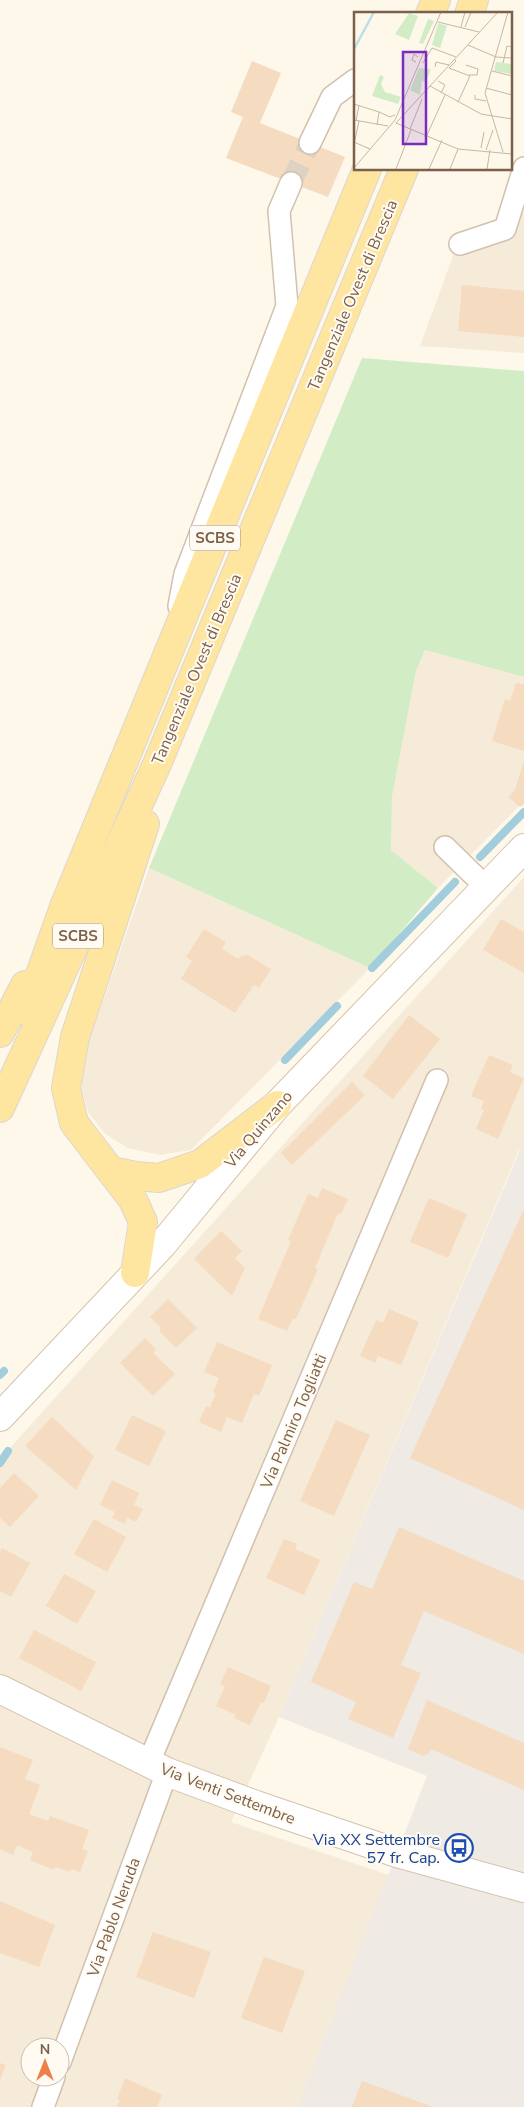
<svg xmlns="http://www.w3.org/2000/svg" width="524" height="2107" font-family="'Nunito Sans',sans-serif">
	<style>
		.residential { fill: #f6ebd8; fill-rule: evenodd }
		.industrial { fill: #efeae3 }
		.green { fill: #d2edc6 }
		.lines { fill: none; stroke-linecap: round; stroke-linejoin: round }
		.stream { stroke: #a1cddc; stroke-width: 8 }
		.building { fill: #f5dbc0 }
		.street-tunnel { stroke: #ded2c2; stroke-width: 21; stroke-dasharray: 21 11; stroke-linecap: butt }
		.street-casing { stroke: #d2c1ae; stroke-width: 24 }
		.secondary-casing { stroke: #d6c2ab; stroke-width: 30 }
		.primary-casing { stroke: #ddd6d0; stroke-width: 30 }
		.street { stroke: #fff; stroke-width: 21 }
		.secondary { stroke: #fff; stroke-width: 28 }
		.primary { stroke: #ffe6a0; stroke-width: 28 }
		.labels { text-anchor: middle; stroke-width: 4; stroke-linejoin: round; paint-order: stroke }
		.shield { fill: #fffbf2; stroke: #a38f7c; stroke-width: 1 }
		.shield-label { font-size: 15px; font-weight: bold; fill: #7c614a }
		.street-label { font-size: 16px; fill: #7c614a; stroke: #fffbf2 }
		.transit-label { font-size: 16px; fill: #164399; stroke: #fffbf2; text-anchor: end }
		.inset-river { fill: none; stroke: #bcdeea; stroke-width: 2.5 }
		.inset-road { fill: none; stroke: #c6b7a5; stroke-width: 1 }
		.view { fill: #7b2cbf; fill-opacity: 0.15; stroke: #7b2cbf; stroke-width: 2.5 }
		.inset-edge { fill: none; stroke: #7c614a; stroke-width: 2.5 }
	</style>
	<rect width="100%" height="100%" fill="#fef8ea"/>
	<g class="residential">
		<polygon points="524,179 524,353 420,346 454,253 512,228"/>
		<polygon points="425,650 524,677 524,801 438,888 391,850 392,797 416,671"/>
		<polygon points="149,868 370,968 191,1150 160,1155 128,1148 105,1134 88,1112 78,1073"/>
		<path d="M524,877V1152L519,1150L279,1717L231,1822L389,1875L297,2107H0V1459ZM30,2047H60V2077H30Z"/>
	</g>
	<polygon class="industrial" points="520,1150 524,1152 524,2107 297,2107 427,1776 279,1717"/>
	<polygon class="green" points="362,358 524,371 524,677 425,650 416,671 392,797 391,850 438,888 370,968 149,868"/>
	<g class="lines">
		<g class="stream">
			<polyline points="480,857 524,812"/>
			<polyline points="372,968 455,882"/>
			<polyline points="285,1060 337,1006"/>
			<polyline points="0,1375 4,1371"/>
			<polyline points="0,1463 8,1451"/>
		</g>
	</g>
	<g class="building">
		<polygon points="252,61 281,73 260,123 345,157 328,197 226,158 243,117 231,112"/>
		<polygon points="462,285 524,291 524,337 458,331"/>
		<polygon points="516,683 524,684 524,751 492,741 505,699 510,701"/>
		<polygon points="524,760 524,804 520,807 508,797 515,790"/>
		<polygon points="501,919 524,932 524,973 483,950"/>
		<polygon points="204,929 226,942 222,949 238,959 241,956 248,955 271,969 259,988 254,985 235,1013 181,979 192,961 186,957"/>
		<polygon points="409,1015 440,1039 393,1099 363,1076"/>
		<polygon points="489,1055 513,1065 510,1072 524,1078 498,1139 476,1129 484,1110 481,1109 484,1101 471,1096"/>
		<polygon points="352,1082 365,1095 292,1165 281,1153"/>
		<polygon points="322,1188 348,1199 341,1214 338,1213 315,1268 318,1269 296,1319 293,1318 287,1331 258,1319 291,1241 288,1240 308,1194 318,1198"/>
		<polygon points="429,1198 467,1214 448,1258 410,1242"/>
		<polygon points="524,1209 524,1510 410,1458"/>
		<polygon points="221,1231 242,1251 235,1258 245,1268 232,1296 194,1259"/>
		<polygon points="168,1299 197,1328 176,1348 159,1331 161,1328 150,1317"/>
		<polygon points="389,1309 419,1322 401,1365 378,1356 375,1363 360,1356 376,1320 383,1323"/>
		<polygon points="145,1338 156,1350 153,1353 175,1374 153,1396 120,1363"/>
		<polygon points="217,1342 272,1365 259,1396 254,1394 242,1423 227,1417 221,1432 199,1422 206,1406 210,1407 216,1394 213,1392 219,1378 204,1372"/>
		<polygon points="132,1415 166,1431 149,1466 115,1450"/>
		<polygon points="52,1417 94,1456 76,1490 25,1446"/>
		<polygon points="336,1420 370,1435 334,1516 300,1501"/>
		<polygon points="14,1473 39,1496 10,1527 0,1518 0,1488"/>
		<polygon points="112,1480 139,1493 134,1505 143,1509 136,1522 127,1518 125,1524 112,1518 115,1512 100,1505"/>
		<polygon points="94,1519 126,1537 107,1572 74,1554"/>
		<polygon points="399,1527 524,1581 524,1654 424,1611 401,1665 421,1673 393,1738 348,1719 356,1702 311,1682 354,1582 372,1589"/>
		<polygon points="284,1539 297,1544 295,1549 320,1560 304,1595 266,1578"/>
		<polygon points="2,1548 30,1563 11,1597 0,1591 0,1552"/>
		<polygon points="64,1574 96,1591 77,1624 46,1606"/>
		<polygon points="34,1630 96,1662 81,1691 19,1658"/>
		<polygon points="228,1667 271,1686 264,1703 261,1702 250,1725 234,1718 236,1715 216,1706 225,1686 220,1684"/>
		<polygon points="427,1700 524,1743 524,1790 431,1749 429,1753 423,1756 408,1749"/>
		<polygon points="0,1747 33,1760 25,1779 40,1785 29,1814 48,1821 50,1816 89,1830 82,1849 88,1851 80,1872 71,1869 70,1872 55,1867 54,1870 30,1860 33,1852 17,1845 13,1855 0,1849"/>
		<polygon points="0,1901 55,1925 39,1967 0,1953"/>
		<polygon points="153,1932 211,1952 194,1998 136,1977"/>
		<polygon points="264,1957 305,1971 282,2033 241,2018"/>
		<polygon points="0,2063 6,2065 0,2080"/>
		<polygon points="125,2078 162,2095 157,2107 117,2107 120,2100 117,2099"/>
		<polygon points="362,2081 433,2107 352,2107"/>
	</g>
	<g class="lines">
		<polyline class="street-tunnel" points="291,183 310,143"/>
		<defs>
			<g id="street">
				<polyline points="310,143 332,97 355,80"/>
				<polyline points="460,244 505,229 524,168"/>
				<polyline points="179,606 185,574 287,306 279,211 291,183"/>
				<polyline points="445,847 486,887"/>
				<polyline points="149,1762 437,1080"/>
				<polyline points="60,2062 167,1772"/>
				<polyline points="43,2107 54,2077"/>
			</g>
			<g id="secondary">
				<polyline points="0,1417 162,1245 277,1105 524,848"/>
				<polyline points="0,1689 167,1772 256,1805 397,1853 524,1888"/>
			</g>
			<g id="primary">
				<polyline points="430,14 436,0"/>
				<polyline points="469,14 474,0"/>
				<polyline points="27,1011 64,907 367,169"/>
				<polyline points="0,1033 25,985"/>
				<polyline points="0,1108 157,764 404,169"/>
				<polyline points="111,1171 136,1176 159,1178 200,1164 277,1105"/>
				<polyline points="135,1273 143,1222 133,1200 74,1123 66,1088 75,1037 145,824"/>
			</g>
		</defs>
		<use href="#street" class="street-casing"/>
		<use href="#secondary" class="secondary-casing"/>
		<use href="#primary" class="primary-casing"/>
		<use href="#street" class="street"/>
		<use href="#secondary" class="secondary"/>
		<use href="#primary" class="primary"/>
	</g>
	<defs>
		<symbol id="bus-ring" viewBox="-11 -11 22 22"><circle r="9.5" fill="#fffbf2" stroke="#1a4fb4" stroke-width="1.5"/><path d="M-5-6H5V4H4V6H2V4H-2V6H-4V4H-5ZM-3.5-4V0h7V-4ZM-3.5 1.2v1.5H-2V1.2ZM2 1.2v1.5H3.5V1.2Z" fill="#1a4fb4"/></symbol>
	</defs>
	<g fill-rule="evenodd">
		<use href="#bus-ring" x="443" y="1832" width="32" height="32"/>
	</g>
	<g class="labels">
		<g class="shield">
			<rect x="190" y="525.5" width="50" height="25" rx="4"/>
			<rect x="53" y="923.5" width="50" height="25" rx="4"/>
		</g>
		<g class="shield-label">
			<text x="215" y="543">SCBS</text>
			<text x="78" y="941">SCBS</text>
		</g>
		<g class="street-label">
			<text transform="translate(352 295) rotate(-67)" y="6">Tangenziale Ovest di Brescia</text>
			<text transform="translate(196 669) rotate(-67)" y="6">Tangenziale Ovest di Brescia</text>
			<text transform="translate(258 1129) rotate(-50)" y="6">Via Quinzano</text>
			<text transform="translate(293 1421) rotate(-67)" y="6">Via Palmiro Togliatti</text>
			<text transform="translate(228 1793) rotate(21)" y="6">Via Venti Settembre</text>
			<text transform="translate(113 1917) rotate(-70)" y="6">Via Pablo Neruda</text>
		</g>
		<g class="transit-label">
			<text x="440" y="1845">Via XX Settembre<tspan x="440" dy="18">57 fr. Cap.</tspan></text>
		</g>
	</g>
	<g transform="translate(354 12)">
		<rect width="158" height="158" fill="#fef8ea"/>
		<path d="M55,1L64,4L55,28L41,22ZM74,7L80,9L69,32L65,31ZM84,11L93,14L86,36L78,33ZM142,50L157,52V62L140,59ZM65,56L77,57L72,70L68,69L66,83L56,78ZM26,63L30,65L27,72L31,80L47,85L44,92L18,84Z" fill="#d2edc6"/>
		<path class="inset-river" d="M0,37L20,0"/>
		<path class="inset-road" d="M84,10L125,20M107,15L111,0M111,15L117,0M114,33L142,45L158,46M100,47L102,49L95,56L116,64L104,90M62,50L58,48L60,42L64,45M69,51L78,36L102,45M149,51L153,34L158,35M112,53L124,57L123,63H115M81,55L82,50L95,53M138,59L158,64M84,69L91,73L87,81M76,74L127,102L158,107M132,76L158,83M121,83V87L132,89M0,92L25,100L23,113M25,100L36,105L41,103M0,108L34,114M2,109L5,93M42,111L144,0M42,111L104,137L158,142M56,117L68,87M73,123L91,83M0,130L16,137M0,132L5,109M127,136L130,120M132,138L139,118M149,140L131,81L154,0M0,156L41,108L87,0M42,157L57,118M75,157L88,128M96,157L104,137M133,157L136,138"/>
		<path class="view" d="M49,40H72V132H49Z"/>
		<rect width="158" height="158" class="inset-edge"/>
	</g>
	<g transform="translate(45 2062)"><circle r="24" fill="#fffbf2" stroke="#cbbdaf"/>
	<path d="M0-4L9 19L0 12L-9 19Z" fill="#ee7f48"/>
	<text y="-8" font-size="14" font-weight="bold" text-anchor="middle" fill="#7c614a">N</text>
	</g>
</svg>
